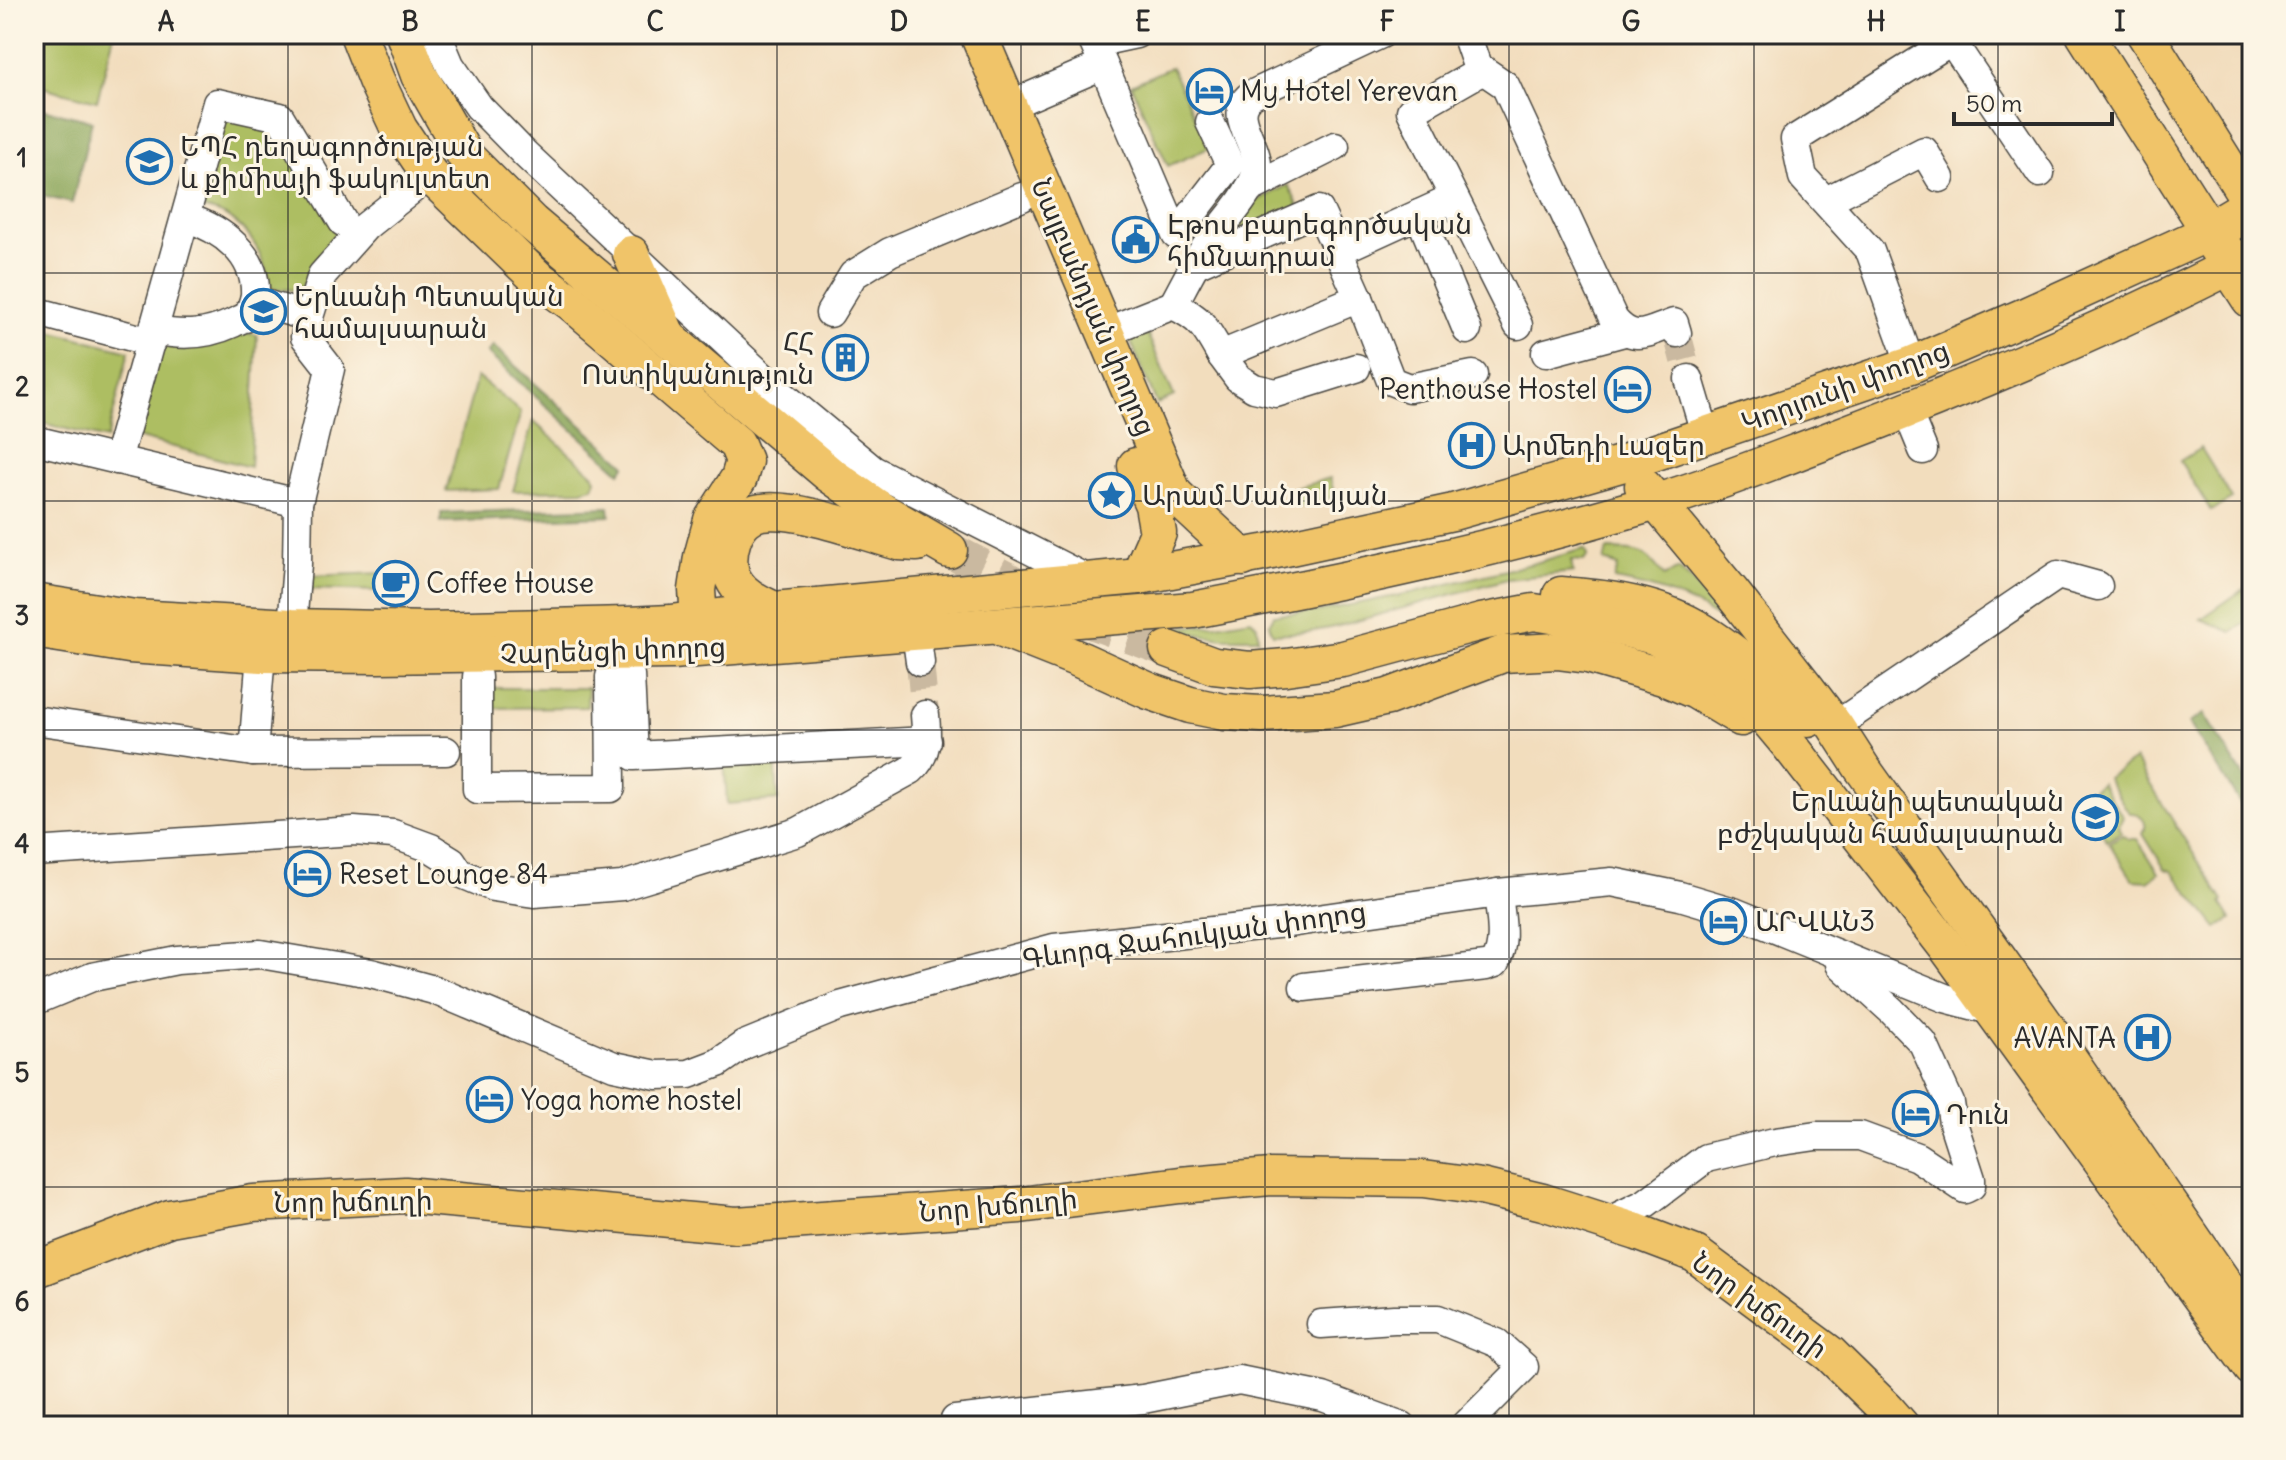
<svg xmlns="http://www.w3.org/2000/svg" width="2286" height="1460" font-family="Delius,'Noto Sans Armenian',sans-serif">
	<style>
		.green { fill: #adbe62; stroke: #6c7446; stroke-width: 2 }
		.forest { fill: #8aa558; stroke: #5a6842; stroke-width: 2 }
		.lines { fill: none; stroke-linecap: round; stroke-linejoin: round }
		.minor-tunnel { stroke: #cab9a0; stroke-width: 28; stroke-dasharray: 28 14; stroke-linecap: butt }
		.major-tunnel { stroke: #cab9a0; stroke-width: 36; stroke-dasharray: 36 18; stroke-linecap: butt }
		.minor-casing { stroke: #494641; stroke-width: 31 }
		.major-casing { stroke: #494641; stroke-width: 39 }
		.highway-casing { stroke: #494641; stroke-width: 45 }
		.minor { stroke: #fff; stroke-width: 28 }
		.major { stroke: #f0c469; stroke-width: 36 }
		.highway { stroke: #f0c469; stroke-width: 42 }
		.grid { fill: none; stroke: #2b2b2b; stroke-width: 2; stroke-opacity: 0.55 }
		.labels { text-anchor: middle; stroke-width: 6; stroke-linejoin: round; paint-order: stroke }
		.poi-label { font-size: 28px; fill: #2b2b2b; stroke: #fcf5e5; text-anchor: start }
		.street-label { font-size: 28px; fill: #2b2b2b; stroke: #fcf5e5 }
		.neatline { fill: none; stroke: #2b2b2b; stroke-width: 3 }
		.grid-label { font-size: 26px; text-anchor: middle; font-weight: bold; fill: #2b2b2b }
	</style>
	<rect width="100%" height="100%" fill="#fcf5e5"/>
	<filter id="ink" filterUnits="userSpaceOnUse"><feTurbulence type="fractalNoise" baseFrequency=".0125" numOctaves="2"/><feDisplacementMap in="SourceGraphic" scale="16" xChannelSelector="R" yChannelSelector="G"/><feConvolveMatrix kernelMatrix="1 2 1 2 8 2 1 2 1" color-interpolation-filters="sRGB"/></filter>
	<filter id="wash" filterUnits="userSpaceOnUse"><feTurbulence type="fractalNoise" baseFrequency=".006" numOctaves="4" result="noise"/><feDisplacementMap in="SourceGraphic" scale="32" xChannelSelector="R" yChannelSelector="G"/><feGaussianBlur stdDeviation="1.8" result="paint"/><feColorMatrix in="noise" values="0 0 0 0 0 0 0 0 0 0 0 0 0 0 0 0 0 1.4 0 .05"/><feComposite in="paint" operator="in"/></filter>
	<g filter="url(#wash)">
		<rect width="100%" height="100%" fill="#f2ddbd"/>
		<g class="green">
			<polygon points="34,34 114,34 97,101 34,85"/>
			<polygon points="1171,67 1209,148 1168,166 1131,85"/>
			<path d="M226,115L280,127L345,242L298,290L271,289C264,259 254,231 224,215C217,211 207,210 199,207Z"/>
			<polygon points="1288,185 1299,207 1238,239 1230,223 1240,209"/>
			<polygon points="34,327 129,351 107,439 34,421"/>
			<polygon points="1145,328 1174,396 1157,404 1128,335"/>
			<polygon points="243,332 257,335 250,467 136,437 162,345 186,350 215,345"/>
			<polygon points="477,377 521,412 499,489 446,491"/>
			<polygon points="533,421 594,475 596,480 593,487 582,490 513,491"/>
			<polygon points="2201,448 2232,499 2211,511 2180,461"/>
			<polygon points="1330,478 1335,496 1298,507 1293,489"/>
			<polygon points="1584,549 1588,555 1584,561 1571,560 1573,572 1507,579 1339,626 1309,632 1273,634 1269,624 1274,615 1320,611 1411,593 1535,563"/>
			<path d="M1607,550C1640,551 1644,549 1664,576L1679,569L1759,647C1708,609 1679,591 1614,580L1618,566L1604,561Z"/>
			<polygon points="381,573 380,591 308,589 308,576"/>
			<polygon points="2244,589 2252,601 2252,618 2232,632 2201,619"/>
			<polygon points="1251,619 1257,626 1258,638 1224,638 1175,631 1183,627 1216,625"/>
			<polygon points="493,688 588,688 587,707 493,708"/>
			<polygon points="775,758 778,800 727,804 724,760"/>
			<path d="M2135,760L2223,901L2221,903L2231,919L2217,928L2172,871L2165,869L2143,834C2149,822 2142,812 2129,813L2107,778Z"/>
			<polygon points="2101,783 2123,817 2119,825 2121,832 2107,841 2079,798"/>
			<polygon points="2122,835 2129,839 2137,839 2159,873 2148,881 2133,880 2109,843"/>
		</g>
		<g class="forest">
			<polygon points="34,107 92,121 72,203 34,194"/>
			<polygon points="493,346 626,465 620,472 487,353"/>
			<polygon points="609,507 610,516 441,522 441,513"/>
			<polygon points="2204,714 2252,790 2252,822 2189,723"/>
		</g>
	</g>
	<g filter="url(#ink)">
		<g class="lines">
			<g class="minor-tunnel">
				<polyline points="1677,333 1689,379"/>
				<polyline points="920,662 925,715"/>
			</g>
			<g class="major-tunnel">
				<polyline points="949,550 1033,593"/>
				<polyline points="1079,617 1168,649"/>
			</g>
			<defs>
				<g id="minor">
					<polyline points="437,34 450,65 479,107 525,154 780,393 873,470 1093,582"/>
					<polyline points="1136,34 1094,43 1176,235 1230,165 1210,122"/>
					<path d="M1466,34L1477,66L1505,85L1614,320C1635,344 1647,332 1674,323L1677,333"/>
					<polyline points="1947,34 2040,173"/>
					<polyline points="1483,70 1411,111 1518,325"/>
					<polyline points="1008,106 1103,65"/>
					<polyline points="1249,189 1335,146"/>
					<polyline points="1826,201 1924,151 1940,178"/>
					<polyline points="1419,214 1467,330"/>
					<polyline points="1196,264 1319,210 1338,251 1454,198"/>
					<polyline points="1359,298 1391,381 1409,388 1473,375"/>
					<polyline points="254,301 309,317 322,275 366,226 430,175"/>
					<path d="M1173,305C1183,287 1192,268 1203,251C1218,229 1248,199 1256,174C1264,147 1224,116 1251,95L1381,34"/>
					<polyline points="34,311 151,342"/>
					<polyline points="830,313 853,275 890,252 1022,197"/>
					<path d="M155,330C183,337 207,335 233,323C234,322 244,318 245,318C250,313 254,302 255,295C257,255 222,229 187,218"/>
					<path d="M1105,332L1173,305C1202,319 1206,328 1221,355L1359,298L1338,251"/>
					<polyline points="1546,353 1624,332"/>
					<polyline points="1221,355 1238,378 1254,388 1276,393 1356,368"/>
					<polyline points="1911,365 1870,251 1803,177 1795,139 1951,41"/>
					<polyline points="1689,379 1706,436"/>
					<polyline points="1907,411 1923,450"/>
					<polyline points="34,440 298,503 297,564 292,627"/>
					<polyline points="117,460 217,103 280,117 343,222"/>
					<polyline points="298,503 330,369 305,337 309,317"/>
					<polyline points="916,632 920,662"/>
					<polyline points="619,652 630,675 634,756 927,741"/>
					<polyline points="477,677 477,789 611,788 610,677 619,652"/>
					<polyline points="34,720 253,752 261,654"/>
					<polyline points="1835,726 2058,575 2098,586"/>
					<polyline points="253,752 446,751"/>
					<path d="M34,852L354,831L393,834L431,848L452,861L460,873L493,887L534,893L622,886L798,832L911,770C928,755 927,736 925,715"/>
					<path d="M1304,987L1486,966L1495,963C1507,942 1500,916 1498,893"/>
					<polyline points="34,1001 92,977 177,960 260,954 371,973 434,990 614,1066 657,1075 689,1074 718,1063 744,1045 840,1006 1054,948 1296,922 1498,893 1612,882 1680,896 1734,912 1945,998 1994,1011"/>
					<polyline points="1607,1222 1646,1203 1706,1158 1775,1142 1816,1136 1860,1136 1917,1157 1965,1189 1971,1186 1971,1179 1953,1123 1950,1103 1923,1043 1892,1011 1840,964"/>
					<polyline points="1321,1324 1394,1319 1438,1319 1497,1343 1524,1367 1465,1426"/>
					<polyline points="955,1420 1143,1399 1239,1380 1323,1397 1402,1426"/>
				</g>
				<g id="major">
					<polyline points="358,34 376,80 399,129 430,175 537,278 572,303 737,444 744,461 739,478 712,520 702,557 697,590 699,619"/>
					<polyline points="404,34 419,75 466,157 532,223 829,474 882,511 949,550"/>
					<polyline points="978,34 1174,494 1243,558"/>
					<polyline points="2145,34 2252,205"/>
					<polyline points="631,254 666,333"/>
					<polyline points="1136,466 1153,505 1158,533 1139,576"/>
					<polyline points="1643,486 1732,593 1804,685 1835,726 1862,768 2052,1034 2252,1324"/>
					<path d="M1561,595C1609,598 1661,605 1703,632C1741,656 1776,687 1808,718"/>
					<polyline points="34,602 135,618 292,627 429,630 627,625 671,623 774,610 1139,576 1263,553 1453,512 1624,463 1911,365 2025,316 2210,232 2084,34"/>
					<path d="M774,610C760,603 743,596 735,582C721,560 734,515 762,512C798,507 862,532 899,542L917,543"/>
					<polyline points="1003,629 1081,660 1149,691 1190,705 1224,712 1262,714 1335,709 1388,697 1503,654 1557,651 1588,655 1663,677 1696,691 1741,718"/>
					<path d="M34,630L129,645L261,654L379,655L672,651L1193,610C1347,581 1502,548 1653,503C1711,486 1768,463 1824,442C1970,387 2113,327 2252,255"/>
					<polyline points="1168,649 1214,666 1250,670 1286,667 1343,659 1481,622 1534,612 1606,624 1654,636 1698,660 1760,710 1791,747 1948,949 2252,1368"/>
					<polyline points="34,1270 170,1218 253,1203 405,1195 736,1225 1020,1205 1180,1185 1271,1177 1423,1179 1481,1187 1543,1202 1637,1232 1695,1254 1830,1354 1887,1410 1901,1426"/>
				</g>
				<polyline id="highway" points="2252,207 2210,232 2252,297"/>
			</defs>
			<use href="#minor" class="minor-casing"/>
			<use href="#major" class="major-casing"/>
			<use href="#highway" class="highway-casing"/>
			<use href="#minor" class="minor"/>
			<use href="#major" class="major"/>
			<use href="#highway" class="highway"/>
		</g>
	</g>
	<path class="grid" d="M288,34V1426M532,34V1426M777,34V1426M1021,34V1426M1265,34V1426M1509,34V1426M1754,34V1426M1998,34V1426M34,273H2252M34,501H2252M34,730H2252M34,959H2252M34,1187H2252"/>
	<defs>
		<symbol id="hotel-ring" viewBox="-11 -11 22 22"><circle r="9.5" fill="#fcf5e5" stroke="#1f6fb2" stroke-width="1.5"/><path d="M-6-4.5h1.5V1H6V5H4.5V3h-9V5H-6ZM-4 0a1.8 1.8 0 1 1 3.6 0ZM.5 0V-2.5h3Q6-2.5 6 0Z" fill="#1f6fb2"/></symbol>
		<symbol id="university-ring" viewBox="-11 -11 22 22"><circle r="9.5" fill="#fcf5e5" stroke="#1f6fb2" stroke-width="1.5"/><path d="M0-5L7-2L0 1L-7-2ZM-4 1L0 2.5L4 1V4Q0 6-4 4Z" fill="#1f6fb2"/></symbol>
		<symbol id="civic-ring" viewBox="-11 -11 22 22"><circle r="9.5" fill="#fcf5e5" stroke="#1f6fb2" stroke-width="1.5"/><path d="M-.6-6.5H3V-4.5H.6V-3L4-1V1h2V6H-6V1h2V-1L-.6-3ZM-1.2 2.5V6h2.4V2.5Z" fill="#1f6fb2"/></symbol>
		<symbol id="building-ring" viewBox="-11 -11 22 22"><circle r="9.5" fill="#fcf5e5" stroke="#1f6fb2" stroke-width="1.5"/><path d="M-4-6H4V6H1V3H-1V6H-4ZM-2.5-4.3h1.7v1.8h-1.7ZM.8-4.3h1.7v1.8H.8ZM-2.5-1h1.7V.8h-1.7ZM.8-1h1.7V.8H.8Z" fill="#1f6fb2"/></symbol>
		<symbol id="hospital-ring" viewBox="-11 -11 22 22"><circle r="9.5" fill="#fcf5e5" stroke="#1f6fb2" stroke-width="1.5"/><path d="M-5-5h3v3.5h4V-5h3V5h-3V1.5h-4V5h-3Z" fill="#1f6fb2"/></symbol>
		<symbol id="sight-ring" viewBox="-11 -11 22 22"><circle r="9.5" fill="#fcf5e5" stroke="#1f6fb2" stroke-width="1.5"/><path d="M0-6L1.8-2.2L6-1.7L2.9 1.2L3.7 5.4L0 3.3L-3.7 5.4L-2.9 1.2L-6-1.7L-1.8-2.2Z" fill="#1f6fb2"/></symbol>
		<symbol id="cafe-ring" viewBox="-11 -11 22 22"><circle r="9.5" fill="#fcf5e5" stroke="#1f6fb2" stroke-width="1.5"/><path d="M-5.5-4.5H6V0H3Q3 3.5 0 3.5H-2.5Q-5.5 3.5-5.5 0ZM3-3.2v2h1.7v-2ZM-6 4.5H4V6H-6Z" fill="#1f6fb2"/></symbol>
	</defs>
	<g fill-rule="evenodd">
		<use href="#hotel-ring" x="1184" y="66" width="51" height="51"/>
		<use href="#university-ring" x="124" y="136" width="51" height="51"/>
		<use href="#civic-ring" x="1110" y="214" width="51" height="51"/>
		<use href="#university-ring" x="238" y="286" width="51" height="51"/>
		<use href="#building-ring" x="820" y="332" width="51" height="51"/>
		<use href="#hotel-ring" x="1602" y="364" width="51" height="51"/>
		<use href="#hospital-ring" x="1446" y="420" width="51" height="51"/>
		<use href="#sight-ring" x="1086" y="470" width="51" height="51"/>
		<use href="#cafe-ring" x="370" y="558" width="51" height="51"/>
		<use href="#university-ring" x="2070" y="792" width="51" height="51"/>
		<use href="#hotel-ring" x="282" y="848" width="51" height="51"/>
		<use href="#hotel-ring" x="1698" y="896" width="51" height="51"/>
		<use href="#hospital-ring" x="2122" y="1012" width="51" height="51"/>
		<use href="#hotel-ring" x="464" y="1074" width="51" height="51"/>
		<use href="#hotel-ring" x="1890" y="1088" width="51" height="51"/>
	</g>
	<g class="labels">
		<g class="poi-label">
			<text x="1240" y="101">My Hotel Yerevan</text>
			<text x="180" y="156">ԵՊՀ դեղագործության<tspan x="180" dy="32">և քիմիայի ֆակուլտետ</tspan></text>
			<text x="1167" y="234">Էթոս բարեգործական<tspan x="1167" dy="32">հիմնադրամ</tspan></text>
			<text x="294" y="306">Երևանի Պետական<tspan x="294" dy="32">համալսարան</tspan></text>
			<text x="814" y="352" text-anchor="end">ՀՀ<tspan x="814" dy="32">Ոստիկանություն</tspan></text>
			<text x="1597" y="399" text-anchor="end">Penthouse Hostel</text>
			<text x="1502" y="455">Արմեդի Լազեր</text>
			<text x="1142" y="505">Արամ Մանուկյան</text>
			<text x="426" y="593">Coffee House</text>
			<text x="2064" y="811" text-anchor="end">Երևանի պետական<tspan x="2064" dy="32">բժշկական համալսարան</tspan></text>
			<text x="339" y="884">Reset Lounge 84</text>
			<text x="1755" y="931">ԱՐՎԱՆ3</text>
			<text x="2116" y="1048" text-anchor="end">AVANTA</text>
			<text x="521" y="1110">Yoga home hostel</text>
			<text x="1946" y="1124">Դուն</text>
		</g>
		<g class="street-label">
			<text transform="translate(1094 307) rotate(67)" y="10">Նալբանդյան փողոց</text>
			<text transform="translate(1845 386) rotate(-20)" y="10">Կորյունի փողոց</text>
			<text transform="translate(613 650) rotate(-2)" y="10">Չարենցի փողոց</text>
			<text transform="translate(1194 935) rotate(-8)" y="10">Գևորգ Ջահուկյան փողոց</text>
			<text transform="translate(353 1201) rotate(-1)" y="10">Նոր խճուղի</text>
			<text transform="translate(998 1205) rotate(-5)" y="10">Նոր խճուղի</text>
			<text transform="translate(1760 1305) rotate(36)" y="10">Նոր խճուղի</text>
		</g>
	</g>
	<rect width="2286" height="1460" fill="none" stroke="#fcf5e5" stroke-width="88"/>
	<path d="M1954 112v12h158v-12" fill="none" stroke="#2b2b2b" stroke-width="4"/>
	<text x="1966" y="112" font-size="24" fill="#2b2b2b" stroke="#fcf5e5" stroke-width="6" paint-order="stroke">50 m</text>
	<rect x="44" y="44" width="2198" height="1372" class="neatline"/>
	<g class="grid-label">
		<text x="166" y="31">A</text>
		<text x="410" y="31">B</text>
		<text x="655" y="31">C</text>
		<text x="899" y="31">D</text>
		<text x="1143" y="31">E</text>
		<text x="1387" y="31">F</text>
		<text x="1631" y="31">G</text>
		<text x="1876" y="31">H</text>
		<text x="2120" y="31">I</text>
		<text x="22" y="167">1</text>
		<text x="22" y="396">2</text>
		<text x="22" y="625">3</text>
		<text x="22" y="853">4</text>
		<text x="22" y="1082">5</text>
		<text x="22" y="1311">6</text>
	</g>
</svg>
